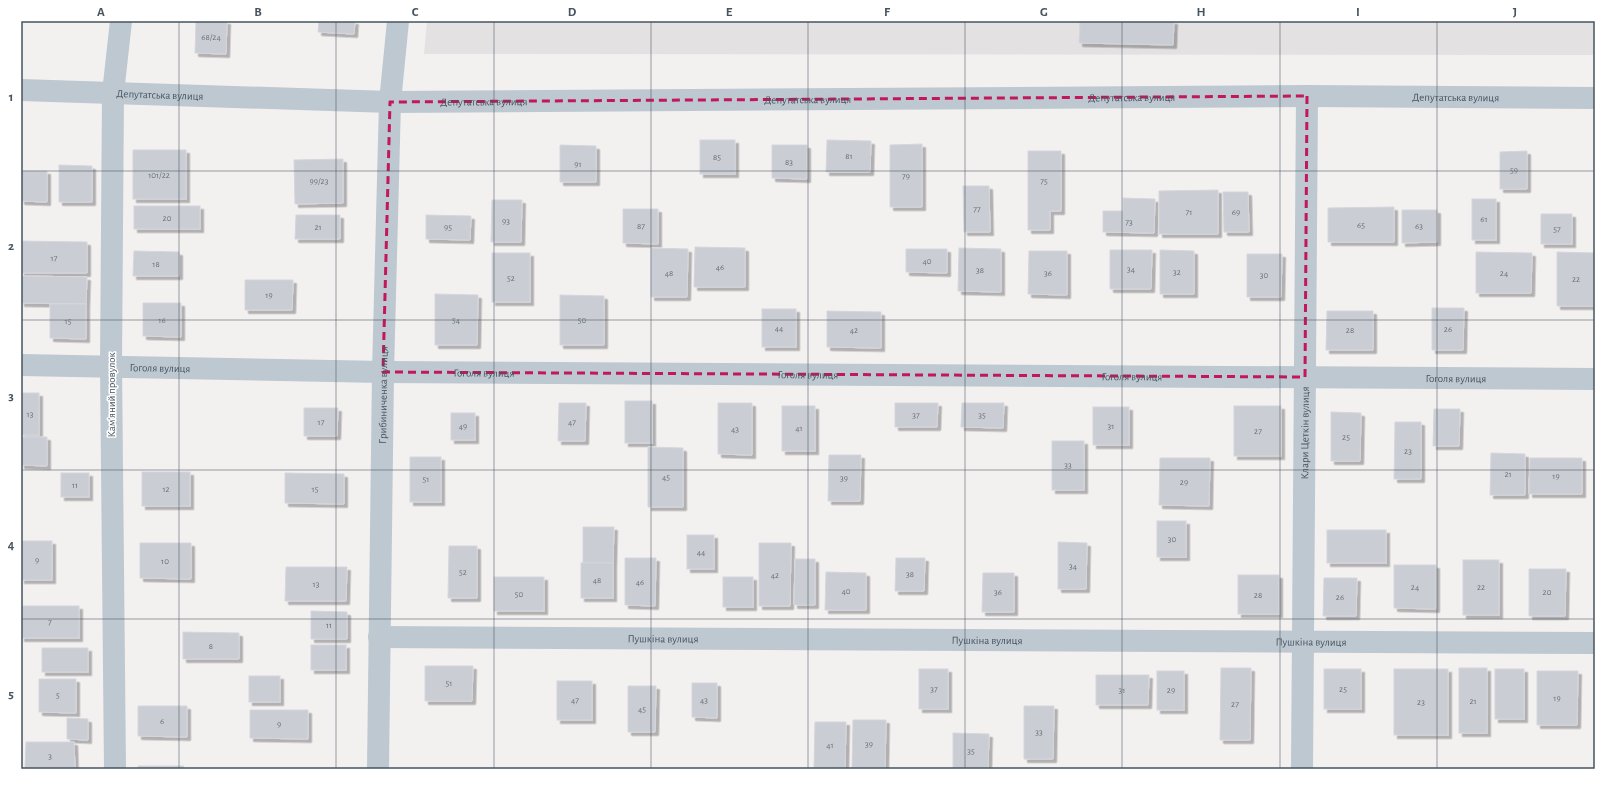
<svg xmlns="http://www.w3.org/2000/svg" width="1616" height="790" font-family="'Alegreya Sans',sans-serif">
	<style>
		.education { fill: #e4e1e2 }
		.building { fill: #cacdd3; stroke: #d4d6dc; filter: url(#shadow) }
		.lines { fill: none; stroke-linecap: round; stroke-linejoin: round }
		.minor { stroke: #bdc8d1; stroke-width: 22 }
		.marked { fill: none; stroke: #c2185b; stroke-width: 3; stroke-dasharray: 8 5; stroke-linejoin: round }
		.grid { fill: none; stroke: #475460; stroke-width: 1; stroke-opacity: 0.55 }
		.labels { text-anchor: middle; stroke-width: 3; stroke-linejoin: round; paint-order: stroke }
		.number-label { font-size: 9px; fill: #68727d }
		.street-label { font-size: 11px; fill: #475460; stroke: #fff }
		.neatline { fill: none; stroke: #475460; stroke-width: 1.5 }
		.grid-label { font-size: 13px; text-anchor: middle; font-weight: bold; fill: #475460 }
	</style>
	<defs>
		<filter id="shadow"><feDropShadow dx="3.5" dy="3.5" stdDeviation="0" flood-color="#0004"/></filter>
	</defs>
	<rect width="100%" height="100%" fill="#f3f0f0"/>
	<polygon class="education" points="427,21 1595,21 1595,55 424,54"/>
	<g class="building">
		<polygon points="196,21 227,21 226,54 195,53"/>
		<polygon points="319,21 355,21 354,34 318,32"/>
		<polygon points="1080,21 1174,21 1173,45 1079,43"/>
		<rect x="700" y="140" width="35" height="34"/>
		<polygon points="827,140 871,141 870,172 826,172"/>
		<polygon points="922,144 922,207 890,207 890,145"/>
		<polygon points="560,145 596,146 596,182 560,182"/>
		<polygon points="772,145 807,145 807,179 772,178"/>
		<rect x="133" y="150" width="53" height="49"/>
		<polygon points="1028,151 1061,151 1061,211 1050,211 1050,230 1028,230"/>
		<polygon points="1527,151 1527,189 1500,189 1500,152"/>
		<polygon points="343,159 343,203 295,204 294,160"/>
		<polygon points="59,165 92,166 92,202 59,202"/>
		<polygon points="21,171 47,171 47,202 21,201"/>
		<polygon points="963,186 989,186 990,232 964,232"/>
		<polygon points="1218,190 1218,234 1159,234 1159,191"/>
		<polygon points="1223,192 1248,192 1249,232 1224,232"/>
		<polygon points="1123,198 1155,199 1154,233 1103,232 1103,211 1123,211"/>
		<rect x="1472" y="199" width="24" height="41"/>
		<polygon points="492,200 522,200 521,242 491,242"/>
		<rect x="134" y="206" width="66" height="23"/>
		<polygon points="1394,207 1394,242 1328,242 1328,208"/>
		<polygon points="623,209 658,209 658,244 623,243"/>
		<polygon points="1402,210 1437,210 1437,242 1402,243"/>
		<rect x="1541" y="214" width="31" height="30"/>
		<polygon points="296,215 340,215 340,239 295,239"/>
		<polygon points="426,215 471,216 470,240 426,239"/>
		<polygon points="21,241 87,242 87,273 21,273"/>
		<polygon points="695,247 745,248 745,287 694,287"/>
		<polygon points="651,248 688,249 687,297 651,297"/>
		<polygon points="959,248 1001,249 1001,292 958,291"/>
		<polygon points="906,249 947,249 947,273 906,272"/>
		<polygon points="1110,250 1152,250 1151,289 1110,289"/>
		<polygon points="1160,250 1194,251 1194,294 1160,294"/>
		<polygon points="134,251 179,252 179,276 133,276"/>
		<polygon points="1029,251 1067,251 1067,295 1028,294"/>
		<polygon points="1476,252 1532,253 1531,293 1476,293"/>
		<polygon points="1557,252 1595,253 1595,306 1557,306"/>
		<rect x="492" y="253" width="38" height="49"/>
		<polygon points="1247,254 1282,254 1281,297 1247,297"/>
		<polygon points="21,276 87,277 86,304 21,303"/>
		<polygon points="245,280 293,280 292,310 245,310"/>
		<polygon points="435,294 478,295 477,345 435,345"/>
		<polygon points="560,295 604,296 604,345 560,345"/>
		<polygon points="143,303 181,303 181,337 143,336"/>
		<polygon points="50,304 86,304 86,339 50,338"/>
		<polygon points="1432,308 1464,308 1463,350 1432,350"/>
		<rect x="762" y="309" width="34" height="38"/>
		<polygon points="827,311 881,312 881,348 827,347"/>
		<polygon points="1327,311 1373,311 1373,350 1326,350"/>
		<rect x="21" y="393" width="18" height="42"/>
		<rect x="625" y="401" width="27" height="42"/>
		<polygon points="559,403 586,403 585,441 558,441"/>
		<polygon points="718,403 752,403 752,455 718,454"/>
		<polygon points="895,403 938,403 937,427 895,427"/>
		<polygon points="962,403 1004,403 1003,428 961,427"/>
		<rect x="782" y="406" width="33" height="45"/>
		<rect x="1234" y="406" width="47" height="50"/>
		<rect x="1093" y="407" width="36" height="38"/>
		<polygon points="304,408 338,408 337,436 304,436"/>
		<polygon points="1434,409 1460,409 1459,446 1433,446"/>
		<polygon points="1331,412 1361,413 1360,461 1331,461"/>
		<rect x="451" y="413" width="24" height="27"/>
		<polygon points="1395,422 1421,422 1421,479 1394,479"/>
		<polygon points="21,437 47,437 47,466 21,465"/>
		<rect x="1052" y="441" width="32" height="49"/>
		<polygon points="648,447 683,448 683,507 648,507"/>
		<polygon points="1491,453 1525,454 1525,495 1490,495"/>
		<polygon points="829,455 861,455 860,501 828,501"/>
		<rect x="410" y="457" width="31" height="45"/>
		<polygon points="1160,458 1210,458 1209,506 1159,505"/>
		<polygon points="1530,458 1582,458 1582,494 1529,494"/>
		<rect x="142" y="472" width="48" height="34"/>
		<rect x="61" y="473" width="28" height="24"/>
		<polygon points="285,473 344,474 344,504 285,503"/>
		<rect x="1157" y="521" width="29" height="36"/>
		<polygon points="583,527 614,527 613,563 583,563"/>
		<rect x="1327" y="530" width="59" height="33"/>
		<rect x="687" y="535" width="27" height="34"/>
		<rect x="21" y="541" width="31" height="39"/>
		<polygon points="1058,542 1087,543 1086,589 1058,589"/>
		<polygon points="140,543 191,543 191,579 140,578"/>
		<polygon points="759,543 791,543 790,606 759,606"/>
		<polygon points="449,546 477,546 477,598 448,598"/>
		<polygon points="625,558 656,558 655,606 625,605"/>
		<polygon points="896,558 925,558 924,591 895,591"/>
		<polygon points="795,559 815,559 815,605 794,605"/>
		<rect x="1463" y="560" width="36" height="55"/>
		<rect x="581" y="563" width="32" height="35"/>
		<polygon points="1394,565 1436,565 1436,609 1394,608"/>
		<polygon points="286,567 347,567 346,601 285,601"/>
		<polygon points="1529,569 1566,569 1565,616 1529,616"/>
		<polygon points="826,572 866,573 866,610 825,610"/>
		<polygon points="983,573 1014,573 1014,612 982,612"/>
		<rect x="1238" y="575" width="41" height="39"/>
		<rect x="494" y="577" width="50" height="34"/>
		<rect x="723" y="577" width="30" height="30"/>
		<polygon points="1324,578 1357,578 1356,616 1323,616"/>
		<rect x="21" y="606" width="58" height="32"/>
		<polygon points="311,611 347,612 347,639 311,639"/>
		<polygon points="183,632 239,633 239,659 183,659"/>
		<rect x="311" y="645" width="35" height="25"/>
		<rect x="42" y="648" width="46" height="24"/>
		<polygon points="425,666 473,666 472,701 425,701"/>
		<polygon points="1221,668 1251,668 1250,740 1220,740"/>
		<rect x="1459" y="668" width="28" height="65"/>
		<rect x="919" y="669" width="29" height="40"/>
		<rect x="1324" y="669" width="37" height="40"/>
		<rect x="1394" y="669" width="54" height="66"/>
		<rect x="1495" y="669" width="29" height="50"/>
		<rect x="1157" y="671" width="27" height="39"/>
		<polygon points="1537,671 1578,671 1577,725 1537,725"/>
		<polygon points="1096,675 1149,675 1148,705 1096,705"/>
		<rect x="249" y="676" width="31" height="26"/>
		<polygon points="39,679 76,679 76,713 39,712"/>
		<rect x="557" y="681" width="35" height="39"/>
		<polygon points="692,683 717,683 717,718 692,717"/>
		<polygon points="628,686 656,686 655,732 628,732"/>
		<polygon points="138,706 187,706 187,737 138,736"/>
		<polygon points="1024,706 1054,706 1053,759 1024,759"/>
		<polygon points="250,710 308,710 308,739 250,738"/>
		<polygon points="67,718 88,719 88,740 67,739"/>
		<polygon points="853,720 886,720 885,769 852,769"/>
		<polygon points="815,722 846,722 845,769 814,769"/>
		<polygon points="953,733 989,734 988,769 953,769"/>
		<polygon points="26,742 74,742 75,769 25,769"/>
		<polygon points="138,766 184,766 183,769 138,769"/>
	</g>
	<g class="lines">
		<g class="minor">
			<path id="s1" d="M21,90L390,102L1307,96L1595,98"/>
			<path id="s2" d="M21,365L383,372L1595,379"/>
			<path id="s3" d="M379,637L1595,643"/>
			<polyline points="115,769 111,366 113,93 121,21"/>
			<path id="s4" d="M378,769L383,372L390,102L398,21"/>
			<path id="s5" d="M1302,769L1307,96"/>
		</g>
	</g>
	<path class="marked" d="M1307,96L1305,377L383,372L390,102Z"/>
	<path class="grid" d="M179,21V769M336,21V769M494,21V769M651,21V769M808,21V769M965,21V769M1122,21V769M1280,21V769M1437,21V769M21,171H1595M21,320H1595M21,470H1595M21,619H1595"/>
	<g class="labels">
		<g class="number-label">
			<text x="211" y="40">68/24</text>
			<text x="849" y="159">81</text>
			<text x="717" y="160">85</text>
			<text x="789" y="165">83</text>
			<text x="578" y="167">91</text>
			<text x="1514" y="173">59</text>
			<text x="159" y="178">101/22</text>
			<text x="906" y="179">79</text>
			<text x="319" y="184">99/23</text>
			<text x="1044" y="184">75</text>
			<text x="977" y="212">77</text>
			<text x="1189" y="215">71</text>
			<text x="1236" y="215">69</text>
			<text x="167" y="221">20</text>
			<text x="1484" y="222">61</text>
			<text x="506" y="224">93</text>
			<text x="1129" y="225">73</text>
			<text x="1361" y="228">65</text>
			<text x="641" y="229">87</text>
			<text x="1419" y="229">63</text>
			<text x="318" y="230">21</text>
			<text x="448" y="230">95</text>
			<text x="1557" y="232">57</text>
			<text x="54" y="261">17</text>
			<text x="927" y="264">40</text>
			<text x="156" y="267">18</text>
			<text x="720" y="270">46</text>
			<text x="1131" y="272">34</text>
			<text x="980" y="273">38</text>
			<text x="1177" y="275">32</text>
			<text x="669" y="276">48</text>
			<text x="1048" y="276">36</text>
			<text x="1504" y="276">24</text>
			<text x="1264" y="278">30</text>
			<text x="511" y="281">52</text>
			<text x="1576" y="282">22</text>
			<text x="269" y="298">19</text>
			<text x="162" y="323">16</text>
			<text x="456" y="323">54</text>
			<text x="582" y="323">50</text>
			<text x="68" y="324">15</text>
			<text x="779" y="331">44</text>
			<text x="1448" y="332">26</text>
			<text x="854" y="333">42</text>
			<text x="1350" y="333">28</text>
			<text x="30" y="417">13</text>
			<text x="916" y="418">37</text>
			<text x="982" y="418">35</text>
			<text x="321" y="425">17</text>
			<text x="572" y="425">47</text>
			<text x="463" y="429">49</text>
			<text x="1111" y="429">31</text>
			<text x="799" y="431">41</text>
			<text x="735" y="432">43</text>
			<text x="1258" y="434">27</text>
			<text x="1346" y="440">25</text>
			<text x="1408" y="454">23</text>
			<text x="1068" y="468">33</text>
			<text x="1508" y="477">21</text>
			<text x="1556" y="479">19</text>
			<text x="666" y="480">45</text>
			<text x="844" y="481">39</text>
			<text x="426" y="482">51</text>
			<text x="1184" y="485">29</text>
			<text x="75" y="488">11</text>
			<text x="166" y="492">12</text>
			<text x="315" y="492">15</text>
			<text x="1172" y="542">30</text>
			<text x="701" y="555">44</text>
			<text x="37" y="563">9</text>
			<text x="165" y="564">10</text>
			<text x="1073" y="569">34</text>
			<text x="463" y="575">52</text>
			<text x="910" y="577">38</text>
			<text x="775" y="578">42</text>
			<text x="597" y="583">48</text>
			<text x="640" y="585">46</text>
			<text x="316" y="587">13</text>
			<text x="1415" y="590">24</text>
			<text x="1481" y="590">22</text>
			<text x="846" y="594">40</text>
			<text x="998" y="595">36</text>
			<text x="1547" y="595">20</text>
			<text x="519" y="597">50</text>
			<text x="1258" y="598">28</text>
			<text x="1340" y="600">26</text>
			<text x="50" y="625">7</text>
			<text x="329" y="628">11</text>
			<text x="211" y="649">8</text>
			<text x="449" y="686">51</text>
			<text x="934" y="692">37</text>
			<text x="1343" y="692">25</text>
			<text x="1122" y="693">31</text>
			<text x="1171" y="693">29</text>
			<text x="58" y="698">5</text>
			<text x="1557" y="701">19</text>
			<text x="575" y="703">47</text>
			<text x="704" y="703">43</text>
			<text x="1473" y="704">21</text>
			<text x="1421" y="705">23</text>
			<text x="1235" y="707">27</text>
			<text x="642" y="712">45</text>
			<text x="162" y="724">6</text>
			<text x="279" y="727">9</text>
			<text x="1039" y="735">33</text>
			<text x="869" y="747">39</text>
			<text x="830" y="748">41</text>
			<text x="971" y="754">35</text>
			<text x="50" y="759">3</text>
		</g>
		<g class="street-label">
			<text dy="4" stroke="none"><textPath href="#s1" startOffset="139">Депутатська вулиця</textPath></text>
			<text dy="4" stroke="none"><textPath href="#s1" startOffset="1111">Депутатська вулиця</textPath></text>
			<text dy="4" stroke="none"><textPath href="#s1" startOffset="1435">Депутатська вулиця</textPath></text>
			<text dy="4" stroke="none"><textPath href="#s1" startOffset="787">Депутатська вулиця</textPath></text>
			<text dy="4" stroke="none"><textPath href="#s1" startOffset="463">Депутатська вулиця</textPath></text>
			<text dy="4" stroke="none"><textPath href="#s2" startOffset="139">Гоголя вулиця</textPath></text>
			<text dy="4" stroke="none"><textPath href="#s2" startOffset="463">Гоголя вулиця</textPath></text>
			<text dy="4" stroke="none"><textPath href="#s2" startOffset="787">Гоголя вулиця</textPath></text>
			<text dy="4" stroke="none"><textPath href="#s2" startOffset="1111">Гоголя вулиця</textPath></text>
			<text dy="4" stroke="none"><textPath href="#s2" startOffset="1435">Гоголя вулиця</textPath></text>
			<text transform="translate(111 395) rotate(-90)" y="4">Кам’яний провулок</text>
			<text dy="4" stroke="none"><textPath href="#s4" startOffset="374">Грибиниченка вулиця</textPath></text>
			<text dy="4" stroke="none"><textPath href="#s5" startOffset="336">Клари Цеткін вулиця</textPath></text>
			<text dy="4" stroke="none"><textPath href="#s3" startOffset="284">Пушкіна вулиця</textPath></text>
			<text dy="4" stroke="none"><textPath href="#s3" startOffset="608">Пушкіна вулиця</textPath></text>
			<text dy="4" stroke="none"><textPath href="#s3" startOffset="932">Пушкіна вулиця</textPath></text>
		</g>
	</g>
	<rect width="1616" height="790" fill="none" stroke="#ffffff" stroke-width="44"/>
	<rect x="22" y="22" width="1572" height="746" class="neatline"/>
	<g class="grid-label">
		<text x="101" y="16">A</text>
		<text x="258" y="16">B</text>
		<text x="415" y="16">C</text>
		<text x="572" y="16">D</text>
		<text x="729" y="16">E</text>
		<text x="887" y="16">F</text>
		<text x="1044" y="16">G</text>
		<text x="1201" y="16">H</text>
		<text x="1358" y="16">I</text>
		<text x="1515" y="16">J</text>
		<text x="11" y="101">1</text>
		<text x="11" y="250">2</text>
		<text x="11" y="400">3</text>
		<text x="11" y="549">4</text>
		<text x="11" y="698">5</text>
	</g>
</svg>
